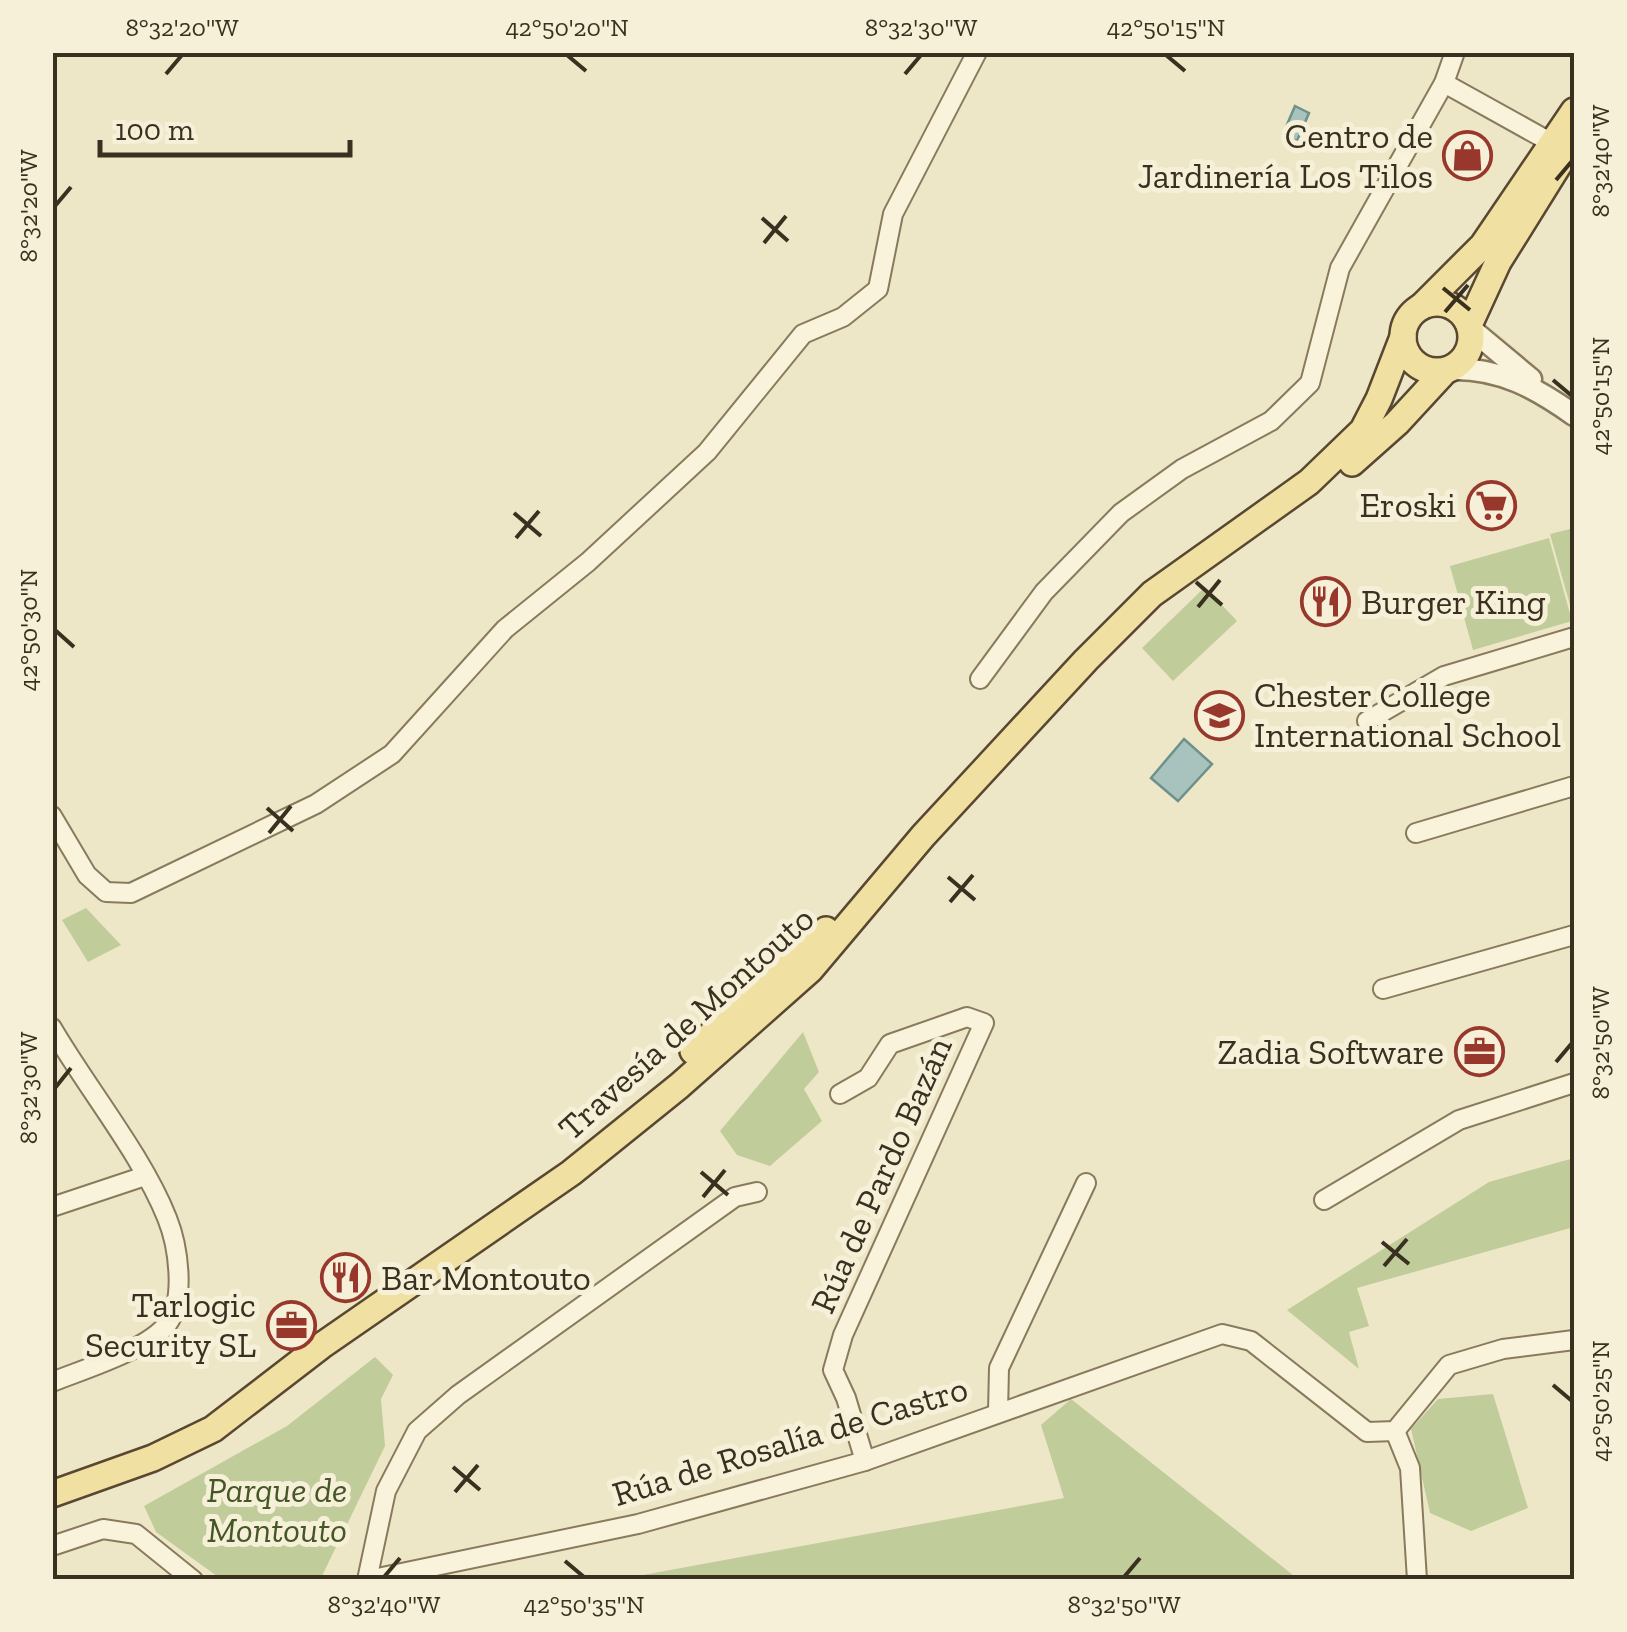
<svg xmlns="http://www.w3.org/2000/svg" width="1627" height="1632" font-family="'Zilla Slab',serif">
	<style>
		.green { fill: #c1cc9b }
		.water { fill: #a8c2bd; stroke: #6f918c; stroke-width: 2.5 }
		.lines { fill: none; stroke-linecap: round; stroke-linejoin: round }
		.minor-casing { stroke: #8a7a5d; stroke-width: 22 }
		.tertiary-casing { stroke: #8a7a5d; stroke-width: 25 }
		.primary-casing { stroke: #584731; stroke-width: 30 }
		.minor { stroke: #f9f3db; stroke-width: 18 }
		.tertiary { stroke: #f9f3db; stroke-width: 20 }
		.primary { stroke: #f0e0a1; stroke-width: 25 }
		.ticks { fill: none; stroke: #3a3020; stroke-width: 4 }
		.labels { text-anchor: middle; stroke-width: 10; stroke-linejoin: round; paint-order: stroke }
		.poi-label { font-size: 35px; fill: #3a3020; stroke: #f5f0d7; text-anchor: end }
		.street-label { font-size: 35px; fill: #3a3020; stroke: #f5f0d7 }
		.park-label { font-size: 35px; font-style: italic; fill: #455627; stroke: #f5f0d7 }
		.neatline { fill: none; stroke: #3a3020; stroke-width: 4 }
		.ticks-label { font-size: 25px; text-anchor: middle; fill: #3a3020 }
	</style>
	<rect width="100%" height="100%" fill="#eee7c7"/>
	<g class="green">
		<polygon points="1574,528 1574,619 1550,534"/>
		<polygon points="1549,538 1572,621 1473,650 1450,566"/>
		<polygon points="1205,587 1237,621 1173,681 1142,648"/>
		<polygon points="86,908 121,945 88,962 62,920"/>
		<polygon points="803,1032 819,1072 804,1089 822,1121 770,1166 737,1155 720,1131"/>
		<polygon points="1574,1158 1574,1227 1357,1288 1369,1326 1349,1332 1359,1369 1287,1310 1489,1182"/>
		<polygon points="375,1357 393,1375 381,1399 385,1446 321,1578 221,1579 156,1532 144,1506 287,1426"/>
		<polygon points="1493,1394 1528,1508 1471,1531 1430,1513 1411,1429 1438,1399"/>
		<polygon points="1071,1399 1298,1579 621,1579 1064,1498 1041,1425"/>
	</g>
	<g class="water">
		<polygon points="1295,106 1309,113 1297,141 1283,134"/>
		<polygon points="1184,739 1212,764 1178,801 1151,778"/>
	</g>
	<g class="lines">
		<defs>
			<g id="minor">
				<polyline points="1444,83 1552,143"/>
				<polyline points="980,679 1044,592 1121,513 1182,469 1271,421 1310,383 1340,268 1444,83 1455,52"/>
				<polyline points="1367,721 1444,676 1574,637"/>
				<polyline points="52,816 87,875 106,892 131,893 316,804 392,754 505,629 588,562 707,452 803,334 843,317 878,289 893,214 977,52"/>
				<polyline points="1416,833 1574,786"/>
				<polyline points="1383,989 1574,935"/>
				<path d="M52,1028C87,1088 142,1155 167,1218C178,1245 186,1298 168,1323C148,1350 84,1369 52,1382"/>
				<polyline points="840,1094 868,1078 890,1044 967,1017 984,1023 843,1335 833,1370 846,1398 865,1461"/>
				<polyline points="1324,1200 1459,1120 1574,1083"/>
				<polyline points="52,1207 145,1176"/>
				<polyline points="998,1412 999,1368 1086,1183"/>
				<polyline points="1395,1431 1410,1468 1417,1580"/>
				<polyline points="52,1546 103,1529 136,1534 193,1580"/>
				<polyline points="367,1580 386,1491 417,1431 458,1395 735,1197 757,1192"/>
				<polyline points="368,1580 638,1524 865,1461 1222,1334 1251,1341 1367,1432 1395,1431 1449,1365 1503,1349 1574,1340"/>
			</g>
			<g id="tertiary">
				<polyline points="1471,329 1531,379"/>
				<path d="M1452,369C1500,368 1536,388 1574,415"/>
			</g>
			<g id="primary">
				<circle cx="1437" cy="337" r="34"/>
				<polyline points="1421,307 1483,245 1574,111"/>
				<polyline points="1469,325 1498,262 1574,140"/>
				<polyline points="1352,463 1397,423 1445,371"/>
				<polyline points="693,1051 826,930"/>
				<polyline points="52,1494 153,1458 213,1429 321,1346 571,1173 679,1086 810,970 923,836 1086,660 1152,594 1309,482 1363,430 1379,399 1403,337"/>
			</g>
		</defs>
		<use href="#minor" class="minor-casing"/>
		<use href="#tertiary" class="tertiary-casing"/>
		<use href="#primary" class="primary-casing"/>
		<use href="#minor" class="minor"/>
		<use href="#tertiary" class="tertiary"/>
		<use href="#primary" class="primary"/>
	</g>
	<path class="ticks" d="M567,55L586,71M1166,55L1185,71M166,74L182,55M905,74L921,55M1556,180L1572,161M55,206L71,187M762,218L788,241M764,243L786,216M1443,288L1470,310M1445,312L1468,285M1553,380L1572,396M514,513L541,536M516,538L539,511M1196,582L1222,605M1198,607L1220,580M55,630L74,647M267,808L293,831M269,833L291,806M948,877L975,900M950,902L973,875M1556,1062L1572,1043M55,1088L71,1068M701,1172L728,1195M703,1197L725,1170M1382,1242L1409,1264M1384,1266L1407,1239M1553,1385L1572,1401M453,1467L480,1490M455,1492L478,1465M565,1561L584,1577M384,1577L400,1558M1124,1577L1140,1558"/>
	<defs>
		<symbol id="shop-ring" viewBox="-11 -11 22 22"><circle r="9.5" fill="#f5f0d7" stroke="#98382d" stroke-width="1.5"/><path d="M-5-2.5h2.3a2.7 3.5 0 0 1 5.4 0H5L5.5 6h-11ZM-1.5-2.5h3a1.5 2.3 0 0 0-3 0Z" fill="#98382d"/></symbol>
		<symbol id="supermarket-ring" viewBox="-11 -11 22 22"><circle r="9.5" fill="#f5f0d7" stroke="#98382d" stroke-width="1.5"/><path d="M-6-5.5h2.5l.6 2H6L4.5 2H-2.5L-4.4-4H-6ZM-1.5 3.2a1.3 1.3 0 1 0 .1 0ZM3 3.2a1.3 1.3 0 1 0 .1 0Z" fill="#98382d"/></symbol>
		<symbol id="restaurant-ring" viewBox="-11 -11 22 22"><circle r="9.5" fill="#f5f0d7" stroke="#98382d" stroke-width="1.5"/><path d="M-5-6h1v4h1v-4h1v4h1v-4h1v5L-1.5 .5V6h-2V.5L-5-1ZM5-6V6H3V1.5H1.5Q1.5-4 5-6Z" fill="#98382d"/></symbol>
		<symbol id="school-ring" viewBox="-11 -11 22 22"><circle r="9.5" fill="#f5f0d7" stroke="#98382d" stroke-width="1.5"/><path d="M0-5L7-2L0 1L-7-2ZM-4 1L0 2.5L4 1V4Q0 6-4 4Z" fill="#98382d"/></symbol>
		<symbol id="office-ring" viewBox="-11 -11 22 22"><circle r="9.5" fill="#f5f0d7" stroke="#98382d" stroke-width="1.5"/><path d="M-6-3h4V-5.5h4V-3h4V5H-6ZM-1-4.5V-3h2v-1.5ZM-6 0V1H6V0Z" fill="#98382d"/></symbol>
	</defs>
	<g fill-rule="evenodd">
		<use href="#shop-ring" x="1440" y="128" width="55" height="55"/>
		<use href="#supermarket-ring" x="1464" y="478" width="55" height="55"/>
		<use href="#restaurant-ring" x="1298" y="574" width="55" height="55"/>
		<use href="#school-ring" x="1192" y="688" width="55" height="55"/>
		<use href="#office-ring" x="1452" y="1024" width="55" height="55"/>
		<use href="#restaurant-ring" x="318" y="1250" width="55" height="55"/>
		<use href="#office-ring" x="264" y="1298" width="55" height="55"/>
	</g>
	<g class="labels">
		<g class="poi-label">
			<text x="1433" y="148">Centro de<tspan x="1433" dy="40">Jardinería Los Tilos</tspan></text>
			<text x="1456" y="517">Eroski</text>
			<text x="1361" y="614" text-anchor="start">Burger King</text>
			<text x="1254" y="707" text-anchor="start">Chester College<tspan x="1254" dy="40">International School</tspan></text>
			<text x="1444" y="1064">Zadia Software</text>
			<text x="381" y="1290" text-anchor="start">Bar Montouto</text>
			<text x="256" y="1317">Tarlogic<tspan x="256" dy="40">Security SL</tspan></text>
		</g>
		<g class="street-label">
			<text transform="translate(686 1023) rotate(-42)" y="12">Travesía de Montouto</text>
			<text transform="translate(881 1175) rotate(-66)" y="12">Rúa de Pardo Bazán</text>
			<text transform="translate(790 1441) rotate(-17)" y="12">Rúa de Rosalía de Castro</text>
		</g>
		<g class="park-label">
			<text x="277" y="1502">Parque de<tspan x="277" dy="40">Montouto</tspan></text>
		</g>
	</g>
	<rect width="1627" height="1632" fill="none" stroke="#f5f0d7" stroke-width="110"/>
	<path d="M100 140v15h250v-15" fill="none" stroke="#3a3020" stroke-width="5"/>
	<text x="115" y="140" font-size="30" fill="#3a3020" stroke="#f5f0d7" stroke-width="8" paint-order="stroke">100 m</text>
	<rect x="55" y="55" width="1517" height="1522" class="neatline"/>
	<g class="ticks-label">
		<text x="182" y="36">8°32'20"W</text>
		<text x="567" y="36">42°50'20"N</text>
		<text x="921" y="36">8°32'30"W</text>
		<text x="1166" y="36">42°50'15"N</text>
		<text transform="translate(1600 161) rotate(-90)" y="9">8°32'40"W</text>
		<text transform="translate(28 206) rotate(-90)" y="9">8°32'20"W</text>
		<text transform="translate(1600 396) rotate(-90)" y="9">42°50'15"N</text>
		<text transform="translate(28 630) rotate(-90)" y="9">42°50'30"N</text>
		<text transform="translate(1600 1043) rotate(-90)" y="9">8°32'50"W</text>
		<text transform="translate(28 1088) rotate(-90)" y="9">8°32'30"W</text>
		<text transform="translate(1600 1401) rotate(-90)" y="9">42°50'25"N</text>
		<text x="384" y="1613">8°32'40"W</text>
		<text x="584" y="1613">42°50'35"N</text>
		<text x="1124" y="1613">8°32'50"W</text>
	</g>
</svg>
